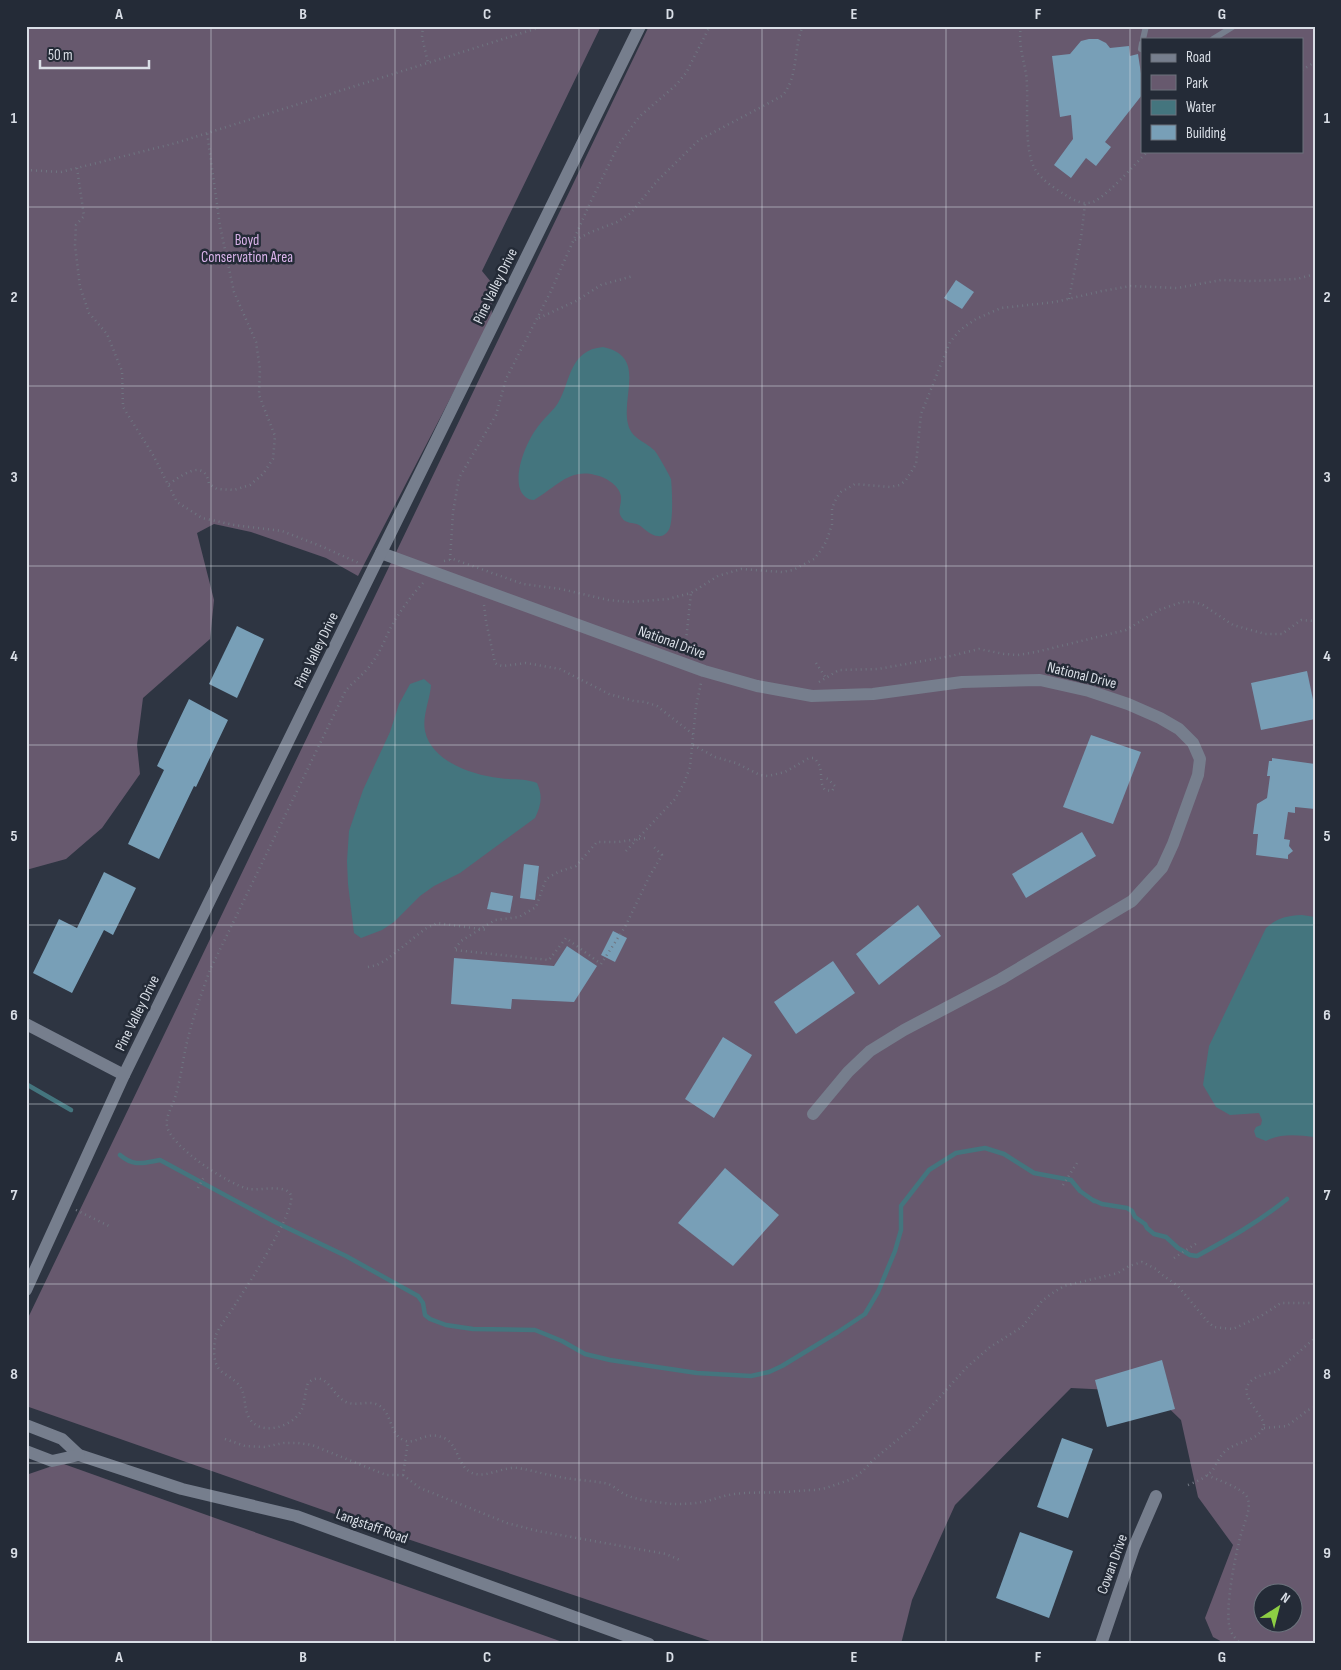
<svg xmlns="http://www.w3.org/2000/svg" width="1341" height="1670" font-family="'Sofia Sans Condensed',sans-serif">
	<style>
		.green { fill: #67596e; fill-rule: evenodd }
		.water { fill: #44757e }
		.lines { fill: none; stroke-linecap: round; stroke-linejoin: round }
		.stream { stroke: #44757e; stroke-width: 4.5 }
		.building { fill: #789fb7 }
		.path { stroke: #6f7581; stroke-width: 2.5; stroke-dasharray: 1 4; stroke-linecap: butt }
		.lane { stroke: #767e8d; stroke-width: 6 }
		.street { stroke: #767e8d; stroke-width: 12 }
		.secondary { stroke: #767e8d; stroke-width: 12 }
		.grid { fill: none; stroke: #d9dee6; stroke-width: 1; stroke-opacity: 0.55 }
		.labels { text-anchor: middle; stroke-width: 5; stroke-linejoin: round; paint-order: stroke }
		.park-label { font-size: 15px; fill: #d9b3ea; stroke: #242b37 }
		.street-label { font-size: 15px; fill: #d9dee6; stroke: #242b37 }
		.neatline { fill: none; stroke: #d9dee6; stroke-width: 2 }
		.grid-label { font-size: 16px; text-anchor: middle; font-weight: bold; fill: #d9dee6 }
	</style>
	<rect width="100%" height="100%" fill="#2e3542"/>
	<g class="green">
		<polygon points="26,26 601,26 482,271 491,282 492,318 358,576 326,558 251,532 214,524 197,533 214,600 210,639 143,698 137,745 140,774 102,828 66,859 26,870"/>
		<path d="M649,26H1315V1644H1226L1213,1637L1205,1618L1233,1545L1198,1497L1181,1420L1152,1392L1071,1388L955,1505L912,1600L901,1644H719L363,1524L26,1406V1322ZM1142,39H1302V151H1142ZM1264,1592H1294V1622H1264Z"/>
		<polygon points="61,1463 568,1644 26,1644 26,1475"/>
	</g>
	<g class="water">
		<path d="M603,347C647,356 621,396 628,424C631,438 644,441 654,450C656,451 670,476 671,479C672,488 674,525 668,531C666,534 662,537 658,536C651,536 645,529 639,525C633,522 626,524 622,518C617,512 621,506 621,499C622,487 606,477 595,475C569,468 554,489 534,500C527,500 522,495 520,489C514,470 528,438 540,424C545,417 553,411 558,403C571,381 569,350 603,347Z"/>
		<path d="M424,679L431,685C430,700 422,716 425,731C431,761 472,775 499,778C512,780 525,778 537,783C543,796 541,806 535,818L460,873L434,886L420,896L394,922L382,930L361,938L354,933L348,884L347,861L349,831L363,790L390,732L399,704L410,684Z"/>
		<path d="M1302,915L1315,917V1137C1298,1135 1281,1133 1266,1141L1256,1137L1254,1131L1256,1127L1261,1125L1262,1120L1259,1113L1230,1115L1216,1107L1203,1085L1209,1046L1266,928C1279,917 1286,916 1302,915Z"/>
	</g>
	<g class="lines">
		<g class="stream">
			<polyline points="26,1084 71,1110"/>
			<path d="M120,1155C134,1167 143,1163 160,1160L277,1223L346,1256L418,1296L423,1303L425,1315L430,1319L446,1325L473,1329L535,1330L562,1341L585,1354L610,1360L697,1373L751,1376L769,1372L782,1366L838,1332L865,1314L878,1292L895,1251L901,1230V1206L929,1170L956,1153L985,1148L1004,1154L1034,1173L1071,1180L1080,1191L1094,1201L1093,1200L1102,1204L1127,1208L1132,1211L1135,1217L1145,1224L1147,1228L1154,1234L1166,1237L1178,1248L1190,1255L1197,1256C1228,1239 1259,1222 1287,1199"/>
		</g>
	</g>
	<g class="building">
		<polygon points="1089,39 1098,39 1106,43 1110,48 1129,46 1130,56 1138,54 1142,80 1142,95 1105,142 1111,147 1096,166 1086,158 1071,178 1054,165 1073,139 1071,115 1060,117 1052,56 1070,54 1081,41"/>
		<polygon points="956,280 974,292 962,309 944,298"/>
		<polygon points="237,626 264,639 237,698 209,684"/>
		<polygon points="1307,671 1315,709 1315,719 1261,730 1251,683"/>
		<polygon points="189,699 228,720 196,787 194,786 159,859 128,844 164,770 157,766"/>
		<polygon points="1091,735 1141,752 1113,824 1063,807"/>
		<polygon points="1272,758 1315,764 1315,809 1295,807 1295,813 1288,812 1284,839 1290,840 1289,846 1293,851 1288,855 1288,859 1256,855 1258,834 1253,834 1257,804 1267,798 1270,776 1267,776 1269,761 1272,761"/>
		<polygon points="1082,832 1096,856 1026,898 1012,874"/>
		<polygon points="524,864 539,866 535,900 520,898"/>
		<polygon points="104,872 136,888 113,935 104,930 72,993 33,973 59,919 77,928"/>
		<polygon points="491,892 513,896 510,913 487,909"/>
		<polygon points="918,905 941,936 879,985 856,954"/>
		<polygon points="613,931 627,938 615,962 601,955"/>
		<polygon points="567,946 597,966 574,1002 512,999 511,1009 451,1004 454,958 554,966"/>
		<polygon points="833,961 855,993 796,1034 774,1002"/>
		<polygon points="723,1037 752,1055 714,1118 685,1099"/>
		<polygon points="725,1168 779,1215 733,1266 678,1223"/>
		<polygon points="1162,1360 1175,1409 1107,1427 1095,1380"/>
		<polygon points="1062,1438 1093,1449 1068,1518 1037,1507"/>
		<polygon points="1020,1532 1073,1551 1049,1618 996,1598"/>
	</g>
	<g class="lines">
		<g class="path">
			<polyline points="423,26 422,37 428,63"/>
			<path d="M1021,26C1017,47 1027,66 1027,86C1028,109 1024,150 1035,169C1041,180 1056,189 1067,196C1075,201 1085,206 1095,201C1111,192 1134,165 1148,151"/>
			<polyline points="1302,70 1315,62"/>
			<polyline points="77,168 84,216 76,225 75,245 80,287 89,313 107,334 122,371 123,407 153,455 177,502 202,518 234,525 282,531 323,547 361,564"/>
			<polyline points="26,170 61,172 176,143 544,26"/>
			<path d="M575,240L591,232L617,222L631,213L658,180L699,140L782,96C799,77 793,48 803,26"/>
			<polyline points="1069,299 1081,238 1085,204"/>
			<polyline points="539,318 576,301 601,285 633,276"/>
			<path d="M169,484C181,476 205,457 209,484L217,489L234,490L250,485L263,474L273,459L275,436L259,395L260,369L256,342L234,292L220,226L207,132"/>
			<polyline points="450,560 453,512 459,478 496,415 506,379 551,291 590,203 619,144 630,129 639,117 676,85 686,73 710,26"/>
			<polyline points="444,561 453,559 523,584 561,589 608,600 630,602 668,599 691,593 718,576 741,569 782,572 793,570 814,559 821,550 826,542 832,525 832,508 836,499 841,492 855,484 890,487 900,485 906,480 916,464 921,414 950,342 960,330 976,319 1001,308 1055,302 1102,291 1131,286 1177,288 1221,280 1251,281 1297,279 1315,274"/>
			<path d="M423,583C411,596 400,611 391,627C385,639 380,653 371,664C364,675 352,682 345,692L210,970C201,994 193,1018 187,1042C183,1059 181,1077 176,1094C174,1104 165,1116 167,1126C171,1147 229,1185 249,1189C259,1191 288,1183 291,1196C295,1212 247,1287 236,1303C230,1314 221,1323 216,1335C214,1344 212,1360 219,1369C222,1373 227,1375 231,1378C235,1381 240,1385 242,1390C246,1399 244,1411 250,1419C261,1437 295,1426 302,1409C305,1401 305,1391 308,1383C326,1368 332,1396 346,1402C357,1407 370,1399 380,1406C393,1415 389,1436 406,1441C418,1444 427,1429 446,1439C458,1446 458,1465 470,1472C484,1480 503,1466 518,1468C531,1470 543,1474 555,1476C571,1480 588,1480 604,1483C612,1484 617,1490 624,1494C638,1501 657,1502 672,1504C682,1504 693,1504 702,1502C713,1500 724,1495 735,1494C750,1492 766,1493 781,1492C792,1492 803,1490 815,1490L826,1488L852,1479L863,1471L873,1460L912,1428L966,1368L990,1347L1022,1327L1042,1301L1051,1294L1064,1286L1118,1273L1129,1266L1142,1262L1156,1269L1161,1274L1178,1286L1208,1322L1214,1327L1233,1329L1261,1316L1281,1303H1315"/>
			<polyline points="484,605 486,621 495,663 498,665 503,666 526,663 560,669 609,694 634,701 645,702 657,706 694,735"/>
			<polyline points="685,650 691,593"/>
			<polyline points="816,663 826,678"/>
			<polyline points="819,682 839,670 878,669 951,656 979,649 1004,654 1018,655 1036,652 1126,630 1159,610 1182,602 1195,602 1203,605 1233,625 1265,634 1282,634 1301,620 1315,621"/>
			<path d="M693,745L715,757L736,763L760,775L768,776L785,772L809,758H814C826,769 817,780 825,790L832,791L835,786L828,779L823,777"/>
			<polyline points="645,838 618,842 597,842 576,866 558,872 546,879 536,907 519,917 495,920 461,941 454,950 549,960 566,938 601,964 625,927 649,877 662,855 652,845"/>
			<polyline points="626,851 675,799 684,783 690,767 696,707 701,683"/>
			<polyline points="368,967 377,965 386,960 425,929 437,923 487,930"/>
			<polyline points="1063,1185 1077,1163"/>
			<polyline points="198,1188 205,1175"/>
			<polyline points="76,1210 111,1227"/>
			<polyline points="1174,1258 1197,1243"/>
			<polyline points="1264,1428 1287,1426 1308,1410 1315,1407"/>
			<polyline points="225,1439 245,1446 264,1447 284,1443 298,1443 312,1445 386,1475 403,1475 408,1441"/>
			<polyline points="403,1475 420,1488 507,1523 538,1531 666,1554 682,1561"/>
			<path d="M1207,1475C1217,1480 1241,1487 1247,1497C1252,1508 1245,1520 1242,1531C1236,1550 1224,1611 1230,1629C1232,1636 1237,1640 1242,1644"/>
			<path d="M1188,1485C1198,1481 1208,1477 1214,1468C1218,1461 1221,1454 1228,1449C1239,1441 1262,1440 1264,1424C1260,1411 1234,1391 1254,1379C1260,1374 1270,1374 1277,1371L1315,1338"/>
		</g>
		<g class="lane">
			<polyline points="1143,39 1146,26"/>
			<polyline points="1213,39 1234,26"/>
			<polyline points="1141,49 1142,43"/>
		</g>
		<g class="street">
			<polyline points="381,553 704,671 757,686 812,696 873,694 962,682 1040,680 1089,691 1128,704 1160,718 1179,729 1193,743 1200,759 1198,775 1173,844 1162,868 1132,901 1001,979 904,1030 870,1051 848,1072 813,1114"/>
			<polyline points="26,1024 124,1075"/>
			<polyline points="26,1290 124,1075 640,26"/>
			<polyline points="1101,1644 1134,1547 1156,1496"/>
		</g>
		<g class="secondary">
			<polyline points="26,1425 62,1439 79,1455 182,1489 296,1516 649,1644"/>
			<polyline points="26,1451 52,1461 79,1455"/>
		</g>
	</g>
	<path class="grid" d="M211,26V1644M395,26V1644M579,26V1644M762,26V1644M946,26V1644M1130,26V1644M26,207H1315M26,386H1315M26,566H1315M26,745H1315M26,925H1315M26,1104H1315M26,1284H1315M26,1463H1315"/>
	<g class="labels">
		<g class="park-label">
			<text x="247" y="245">Boyd<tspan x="247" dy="17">Conservation Area</tspan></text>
		</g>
		<g class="street-label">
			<text transform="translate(495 286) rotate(-64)" y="5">Pine Valley Drive</text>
			<text transform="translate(672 642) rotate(20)" y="5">National Drive</text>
			<text transform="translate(316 650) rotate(-64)" y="5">Pine Valley Drive</text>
			<text transform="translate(1082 675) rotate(14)" y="5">National Drive</text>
			<text transform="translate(137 1013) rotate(-64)" y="5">Pine Valley Drive</text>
			<text transform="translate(372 1526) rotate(20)" y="5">Langstaff Road</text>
			<text transform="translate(1112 1564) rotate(-70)" y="5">Cowan Drive</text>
		</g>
	</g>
	<rect width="1341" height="1670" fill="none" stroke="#242b37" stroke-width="55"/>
	<rect x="1141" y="38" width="162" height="115" fill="#242b37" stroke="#6c737d"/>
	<rect x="1151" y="54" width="25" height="8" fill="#767e8d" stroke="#6c737d"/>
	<text x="1186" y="62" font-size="15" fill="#d9dee6">Road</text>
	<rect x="1151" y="75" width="25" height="15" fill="#67596e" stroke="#6c737d"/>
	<text x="1186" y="88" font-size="15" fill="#d9dee6">Park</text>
	<rect x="1151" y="100" width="25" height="15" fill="#44757e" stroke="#6c737d"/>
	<text x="1186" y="112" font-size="15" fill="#d9dee6">Water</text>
	<rect x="1151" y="125" width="25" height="15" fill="#789fb7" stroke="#6c737d"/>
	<text x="1186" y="138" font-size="15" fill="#d9dee6">Building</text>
	<g transform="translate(1278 1608) rotate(36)"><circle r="24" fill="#242b37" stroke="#6c737d"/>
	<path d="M0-4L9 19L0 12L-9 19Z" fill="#8dce44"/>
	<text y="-8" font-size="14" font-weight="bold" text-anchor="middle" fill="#d9dee6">N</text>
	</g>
	<path d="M40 60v8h109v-8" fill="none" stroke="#d9dee6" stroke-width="2.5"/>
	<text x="48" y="60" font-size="15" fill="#d9dee6" stroke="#242b37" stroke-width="4" paint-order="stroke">50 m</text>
	<rect x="28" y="28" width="1286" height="1614" class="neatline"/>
	<g class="grid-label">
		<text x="119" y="19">A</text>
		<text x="303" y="19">B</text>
		<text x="487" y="19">C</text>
		<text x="670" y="19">D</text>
		<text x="854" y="19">E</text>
		<text x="1038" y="19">F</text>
		<text x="1222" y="19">G</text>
		<text x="14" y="123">1</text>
		<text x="1327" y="123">1</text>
		<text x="14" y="302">2</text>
		<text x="1327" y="302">2</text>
		<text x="14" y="482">3</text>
		<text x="1327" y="482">3</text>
		<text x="14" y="661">4</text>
		<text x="1327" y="661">4</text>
		<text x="14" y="841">5</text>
		<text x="1327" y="841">5</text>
		<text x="14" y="1020">6</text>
		<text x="1327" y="1020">6</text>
		<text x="14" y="1200">7</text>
		<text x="1327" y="1200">7</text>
		<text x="14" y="1379">8</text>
		<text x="1327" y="1379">8</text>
		<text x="14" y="1558">9</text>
		<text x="1327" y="1558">9</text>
		<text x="119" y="1662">A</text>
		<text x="303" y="1662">B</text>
		<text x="487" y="1662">C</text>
		<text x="670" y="1662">D</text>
		<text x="854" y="1662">E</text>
		<text x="1038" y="1662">F</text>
		<text x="1222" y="1662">G</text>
	</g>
</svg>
